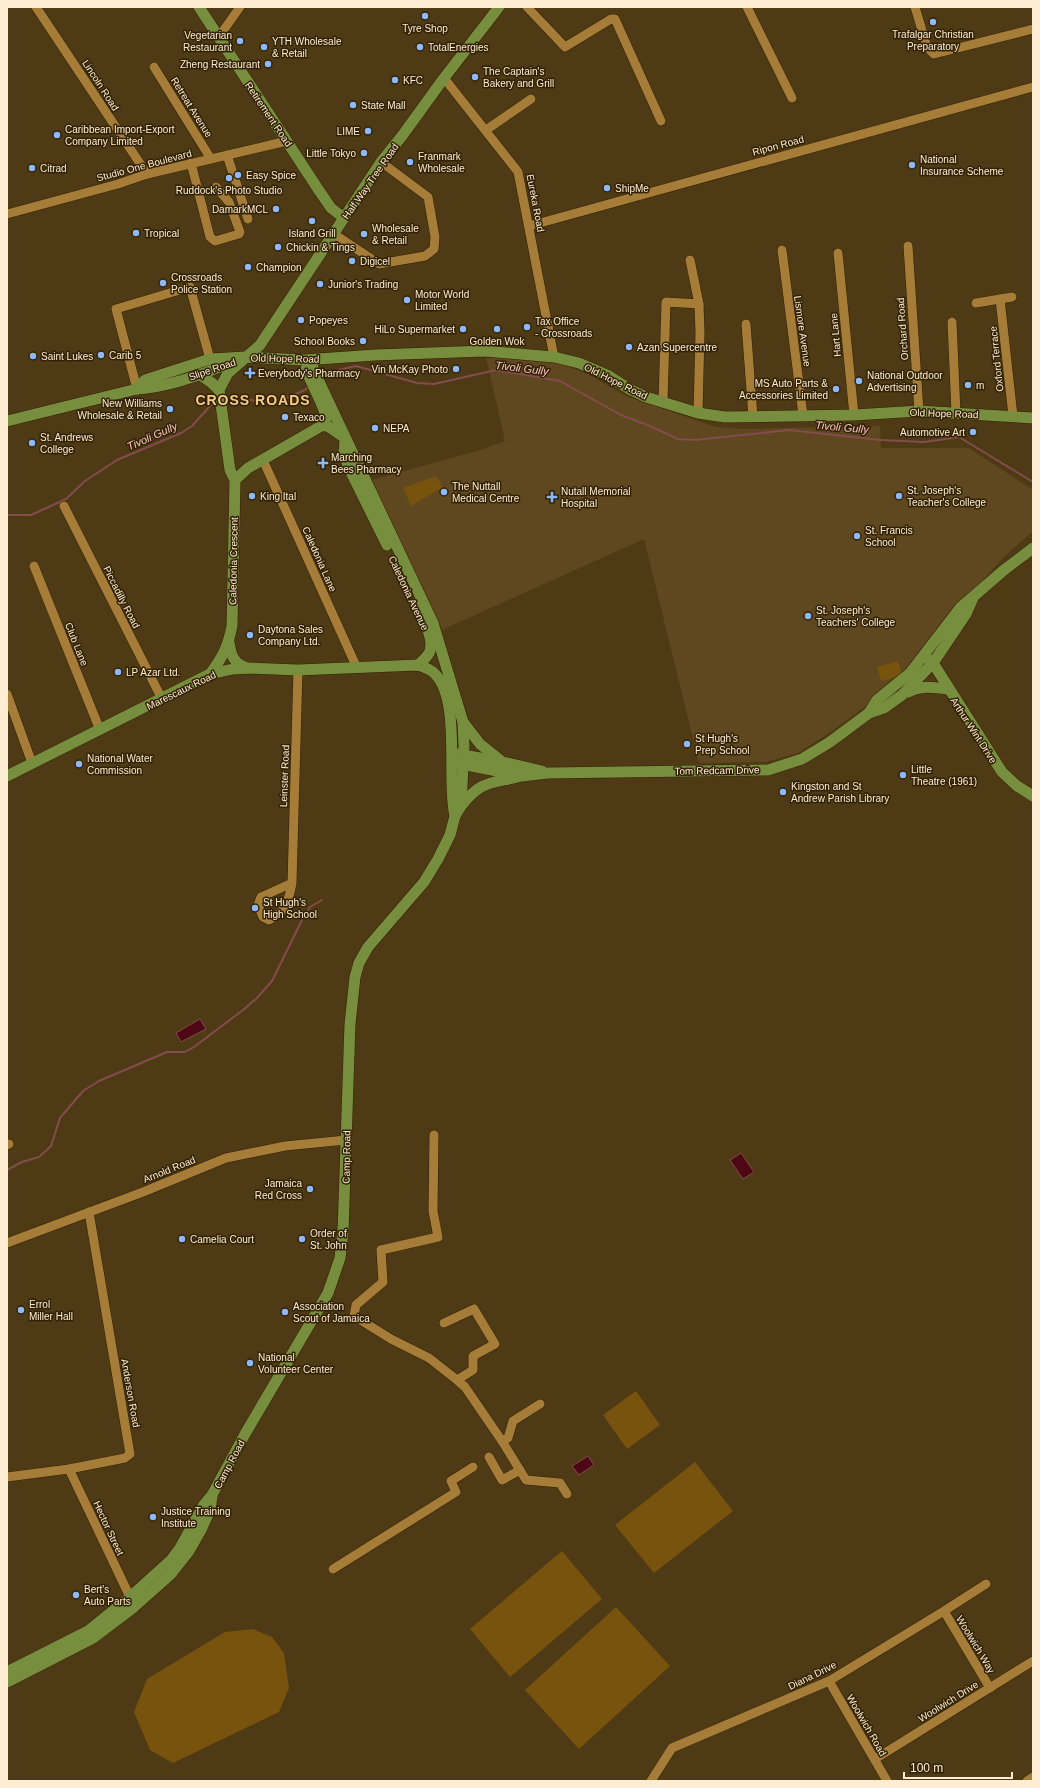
<svg xmlns="http://www.w3.org/2000/svg" width="1040" height="1788" font-family="Helvetica,sans-serif">
	<style>
		.built { fill: #5f471f }
		.green { fill: #77530d }
		.water { fill: #4e0714; stroke: #834c4d }
		.lines { fill: none; stroke-linecap: round; stroke-linejoin: round }
		.stream { stroke: #834c4d; stroke-width: 2 }
		.minor-casing { stroke: #342100; stroke-width: 10 }
		.major-casing { stroke: #342100; stroke-width: 12 }
		.minor { stroke: #a57d39; stroke-width: 9 }
		.major { stroke: #768e3d; stroke-width: 11 }
		.poi-dot { fill: #8cb9fc; stroke: #322205; stroke-width: 1.5 }
		.labels { text-anchor: middle; stroke-width: 3; stroke-linejoin: round; paint-order: stroke }
		.poi-label { font-size: 10px; fill: #ffedd3; stroke: #322205; text-anchor: start }
		.street-label { font-size: 10px; fill: #ffedd3; stroke: #322205 }
		.water-label { font-size: 11px; font-style: italic; fill: #fac4c4; stroke: #322205 }
		.district-label { font-size: 14px; font-weight: bold; letter-spacing: 1px; fill: #f7cc88; stroke: #322205 }
	</style>
	<rect width="100%" height="100%" fill="#4f3a16"/>
	<polygon class="built" points="524,356 556,362 588,374 626,396 716,427 742,429 880,426 881,448 969,448 1033,490 1033,531 1006,555 983,580 901,680 832,731 798,753 765,762 699,763 644,539 442,630 372,480 480,450 505,441 486,358"/>
	<g class="green">
		<polygon points="436,476 443,487 411,506 403,488"/>
		<polygon points="898,661 902,675 881,681 877,667"/>
		<polygon points="636,1391 660,1425 627,1449 603,1415"/>
		<polygon points="695,1462 733,1511 654,1573 615,1525"/>
		<polygon points="562,1551 602,1599 510,1677 470,1629"/>
		<polygon points="616,1607 670,1666 579,1749 525,1690"/>
		<polygon points="253,1629 272,1637 284,1653 289,1688 279,1712 173,1763 150,1750 134,1712 147,1679 225,1632"/>
	</g>
	<g class="water">
		<polygon points="200,1019 206,1029 181,1042 176,1033"/>
		<polygon points="741,1153 754,1172 743,1179 730,1160"/>
		<polygon points="588,1456 594,1465 579,1475 572,1466"/>
	</g>
	<g class="lines">
		<g class="stream">
			<polyline points="320,374 356,366 417,383 434,384 496,370 560,381 621,415 650,426 678,439 695,440 789,430 881,440 924,442 959,437 1033,482"/>
			<polyline points="225,398 246,399 272,404 305,390 309,386"/>
			<polyline points="7,515 31,515 53,505 66,499 85,481 117,460 181,433 192,426 210,406 217,402"/>
			<polyline points="7,1170 22,1162 39,1157 51,1146 60,1118 83,1091 99,1081 167,1052 185,1052 194,1047 243,1010 256,999 272,981 303,918 310,907 322,900"/>
		</g>
		<defs>
			<g id="minor">
				<polyline points="36,7 147,174"/>
				<polyline points="527,7 565,47 611,19 615,19 661,121"/>
				<polyline points="747,7 792,98"/>
				<polyline points="915,7 927,47 934,54 1033,29"/>
				<polyline points="218,38 240,7"/>
				<polyline points="154,67 211,159"/>
				<polyline points="444,78 518,172 554,357"/>
				<polyline points="486,130 531,99"/>
				<polyline points="227,155 248,219"/>
				<polyline points="191,163 210,237 215,241 239,234 240,232 229,202 216,187"/>
				<polyline points="7,214 118,184 147,174 287,141"/>
				<polyline points="529,226 1033,87"/>
				<polyline points="334,234 379,264 425,256 434,249 435,237 428,197 381,162"/>
				<polyline points="908,246 919,411"/>
				<polyline points="782,250 803,415"/>
				<polyline points="838,253 854,415"/>
				<polyline points="690,260 699,304 700,333 698,413"/>
				<polyline points="1000,299 1013,416"/>
				<polyline points="976,303 1012,297"/>
				<polyline points="952,322 956,413"/>
				<polyline points="746,324 753,417"/>
				<polyline points="137,389 116,309 190,287 210,359"/>
				<polyline points="663,402 666,302 699,304"/>
				<polyline points="263,460 357,668"/>
				<polyline points="64,506 162,699"/>
				<polyline points="34,566 100,730"/>
				<polyline points="7,694 32,763"/>
				<path d="M292,883L261,897L258,905L263,917L269,920C286,912 289,900 292,883L298,670"/>
				<polyline points="434,1135 433,1211 438,1237 381,1250 383,1282 356,1305 354,1316 391,1339 429,1358 457,1380 473,1370 473,1356 495,1344 474,1309 444,1323"/>
				<polyline points="7,1145 9,1144"/>
				<polyline points="7,1243 143,1192 226,1158 285,1146 346,1140"/>
				<polyline points="457,1380 465,1387 502,1441 508,1438 513,1421 540,1404"/>
				<polyline points="502,1441 526,1480 560,1483 567,1494"/>
				<polyline points="489,1457 502,1480 520,1470"/>
				<polyline points="69,1469 130,1597"/>
				<polyline points="7,1477 69,1469 125,1458 130,1454 89,1212"/>
				<polyline points="333,1569 456,1492 451,1481 473,1467"/>
				<polyline points="944,1611 990,1688"/>
				<polyline points="829,1681 887,1781"/>
				<polyline points="875,1759 1033,1661"/>
				<polyline points="651,1781 672,1748 829,1681 944,1611 986,1584"/>
				<polyline points="1027,1781 1033,1777"/>
			</g>
			<g id="major">
				<polyline points="199,7 318,189 331,208 344,218"/>
				<path d="M306,369C310,381 325,408 326,417C326,420 324,423 323,425"/>
				<polyline points="199,374 212,383 219,390"/>
				<polyline points="137,389 145,380 210,359 245,357 304,360 375,355 485,351 554,357 579,363 607,375 631,390 646,397 698,413 725,417 854,415 919,411 1033,418"/>
				<path d="M7,421L137,389C169,387 207,373 236,360"/>
				<polyline points="345,440 344,452 348,466 387,545"/>
				<polyline points="235,480 230,470 219,390 228,373 260,345 381,162 402,136 444,78 499,7"/>
				<path d="M416,604C422,615 434,639 430,651C428,657 422,661 418,665"/>
				<path d="M229,642C231,655 233,663 247,668"/>
				<polyline points="928,659 933,663 1002,772 1017,786 1033,796"/>
				<path d="M210,674C223,657 228,646 232,626L235,480L248,468L323,425L329,427L345,438"/>
				<path d="M908,692C922,685 933,687 948,689"/>
				<polyline points="869,713 877,700 910,673 960,608 1004,570 1033,548"/>
				<polyline points="463,722 480,744 500,760"/>
				<polyline points="457,754 503,762 542,771"/>
				<polyline points="456,763 522,776 548,773 768,770 802,759 830,742 869,713 884,708 902,695 933,663 966,614 973,598"/>
				<path d="M7,776L210,674L233,669L250,668L298,670L418,665C424,667 430,669 434,673C462,699 446,781 455,816"/>
				<path d="M461,806C481,781 488,784 518,777"/>
				<polyline points="7,1672 88,1631 130,1597 171,1560 180,1548 203,1506 212,1495 245,1434 328,1293 340,1258 343,1232 350,1024 355,977 359,963 368,947 424,882 438,859 450,835 455,816 461,806 464,746 463,722 433,623 315,373 310,360"/>
				<polyline points="7,1682 93,1638 134,1607 170,1575 189,1551 201,1530 210,1510 212,1497"/>
			</g>
		</defs>
		<use href="#minor" class="minor-casing"/>
		<use href="#major" class="major-casing"/>
		<use href="#minor" class="minor"/>
		<use href="#major" class="major"/>
	</g>
	<g class="poi-dot">
		<circle cx="425" cy="16" r="4"/>
		<circle cx="933" cy="22" r="4"/>
		<circle cx="240" cy="41" r="4"/>
		<circle cx="264" cy="47" r="4"/>
		<circle cx="420" cy="47" r="4"/>
		<circle cx="268" cy="64" r="4"/>
		<circle cx="475" cy="77" r="4"/>
		<circle cx="395" cy="80" r="4"/>
		<circle cx="353" cy="105" r="4"/>
		<circle cx="368" cy="131" r="4"/>
		<circle cx="57" cy="135" r="4"/>
		<circle cx="364" cy="153" r="4"/>
		<circle cx="410" cy="162" r="4"/>
		<circle cx="912" cy="165" r="4"/>
		<circle cx="32" cy="168" r="4"/>
		<circle cx="238" cy="175" r="4"/>
		<circle cx="229" cy="178" r="4"/>
		<circle cx="607" cy="188" r="4"/>
		<circle cx="276" cy="209" r="4"/>
		<circle cx="312" cy="221" r="4"/>
		<circle cx="136" cy="233" r="4"/>
		<circle cx="364" cy="234" r="4"/>
		<circle cx="278" cy="247" r="4"/>
		<circle cx="352" cy="261" r="4"/>
		<circle cx="248" cy="267" r="4"/>
		<circle cx="163" cy="283" r="4"/>
		<circle cx="320" cy="284" r="4"/>
		<circle cx="407" cy="300" r="4"/>
		<circle cx="301" cy="320" r="4"/>
		<circle cx="527" cy="327" r="4"/>
		<circle cx="463" cy="329" r="4"/>
		<circle cx="497" cy="329" r="4"/>
		<circle cx="363" cy="341" r="4"/>
		<circle cx="629" cy="347" r="4"/>
		<circle cx="101" cy="355" r="4"/>
		<circle cx="33" cy="356" r="4"/>
		<circle cx="456" cy="369" r="4"/>
		<path d="M248 367h4v4h4v4h-4v4h-4v-4h-4v-4h4z"/>
		<circle cx="859" cy="381" r="4"/>
		<circle cx="968" cy="385" r="4"/>
		<circle cx="836" cy="389" r="4"/>
		<circle cx="170" cy="409" r="4"/>
		<circle cx="285" cy="417" r="4"/>
		<circle cx="375" cy="428" r="4"/>
		<circle cx="973" cy="432" r="4"/>
		<circle cx="32" cy="443" r="4"/>
		<path d="M321 457h4v4h4v4h-4v4h-4v-4h-4v-4h4z"/>
		<circle cx="444" cy="492" r="4"/>
		<circle cx="252" cy="496" r="4"/>
		<circle cx="899" cy="496" r="4"/>
		<path d="M550 491h4v4h4v4h-4v4h-4v-4h-4v-4h4z"/>
		<circle cx="857" cy="536" r="4"/>
		<circle cx="808" cy="616" r="4"/>
		<circle cx="250" cy="635" r="4"/>
		<circle cx="118" cy="672" r="4"/>
		<circle cx="687" cy="744" r="4"/>
		<circle cx="79" cy="764" r="4"/>
		<circle cx="903" cy="775" r="4"/>
		<circle cx="783" cy="792" r="4"/>
		<circle cx="255" cy="908" r="4"/>
		<circle cx="310" cy="1189" r="4"/>
		<circle cx="182" cy="1239" r="4"/>
		<circle cx="302" cy="1239" r="4"/>
		<circle cx="21" cy="1310" r="4"/>
		<circle cx="285" cy="1312" r="4"/>
		<circle cx="250" cy="1363" r="4"/>
		<circle cx="153" cy="1517" r="4"/>
		<circle cx="76" cy="1595" r="4"/>
	</g>
	<g class="labels">
		<g class="poi-label">
			<text x="425" y="32" text-anchor="middle">Tyre Shop</text>
			<text x="933" y="38" text-anchor="middle">Trafalgar Christian<tspan x="933" dy="12">Preparatory</tspan></text>
			<text x="232" y="39" text-anchor="end">Vegetarian<tspan x="232" dy="12">Restaurant</tspan></text>
			<text x="272" y="45">YTH Wholesale<tspan x="272" dy="12">&amp; Retail</tspan></text>
			<text x="428" y="51">TotalEnergies</text>
			<text x="260" y="68" text-anchor="end">Zheng Restaurant</text>
			<text x="483" y="75">The Captain's<tspan x="483" dy="12">Bakery and Grill</tspan></text>
			<text x="403" y="84">KFC</text>
			<text x="361" y="109">State Mall</text>
			<text x="65" y="133">Caribbean Import-Export<tspan x="65" dy="12">Company Limited</tspan></text>
			<text x="360" y="135" text-anchor="end">LIME</text>
			<text x="356" y="157" text-anchor="end">Little Tokyo</text>
			<text x="418" y="160">Franmark<tspan x="418" dy="12">Wholesale</tspan></text>
			<text x="920" y="163">National<tspan x="920" dy="12">Insurance Scheme</tspan></text>
			<text x="40" y="172">Citrad</text>
			<text x="246" y="179">Easy Spice</text>
			<text x="615" y="192">ShipMe</text>
			<text x="229" y="194" text-anchor="middle">Ruddock's Photo Studio</text>
			<text x="268" y="213" text-anchor="end">DamarkMCL</text>
			<text x="372" y="232">Wholesale<tspan x="372" dy="12">&amp; Retail</tspan></text>
			<text x="144" y="237">Tropical</text>
			<text x="312" y="237" text-anchor="middle">Island Grill</text>
			<text x="286" y="251">Chickin &amp; Tings</text>
			<text x="360" y="265">Digicel</text>
			<text x="256" y="271">Champion</text>
			<text x="171" y="281">Crossroads<tspan x="171" dy="12">Police Station</tspan></text>
			<text x="328" y="288">Junior's Trading</text>
			<text x="415" y="298">Motor World<tspan x="415" dy="12">Limited</tspan></text>
			<text x="309" y="324">Popeyes</text>
			<text x="535" y="325">Tax Office<tspan x="535" dy="12">- Crossroads</tspan></text>
			<text x="455" y="333" text-anchor="end">HiLo Supermarket</text>
			<text x="355" y="345" text-anchor="end">School Books</text>
			<text x="497" y="345" text-anchor="middle">Golden Wok</text>
			<text x="637" y="351">Azan Supercentre</text>
			<text x="109" y="359">Carib 5</text>
			<text x="41" y="360">Saint Lukes</text>
			<text x="448" y="373" text-anchor="end">Vin McKay Photo</text>
			<text x="258" y="377">Everybody's Pharmacy</text>
			<text x="867" y="379">National Outdoor<tspan x="867" dy="12">Advertising</tspan></text>
			<text x="828" y="387" text-anchor="end">MS Auto Parts &amp;<tspan x="828" dy="12">Accessories Limited</tspan></text>
			<text x="976" y="389">m</text>
			<text x="162" y="407" text-anchor="end">New Williams<tspan x="162" dy="12">Wholesale &amp; Retail</tspan></text>
			<text x="293" y="421">Texaco</text>
			<text x="383" y="432">NEPA</text>
			<text x="965" y="436" text-anchor="end">Automotive Art</text>
			<text x="40" y="441">St. Andrews<tspan x="40" dy="12">College</tspan></text>
			<text x="331" y="461">Marching<tspan x="331" dy="12">Bees Pharmacy</tspan></text>
			<text x="452" y="490">The Nuttall<tspan x="452" dy="12">Medical Centre</tspan></text>
			<text x="907" y="494">St. Joseph's<tspan x="907" dy="12">Teacher's College</tspan></text>
			<text x="561" y="495">Nutall Memorial<tspan x="561" dy="12">Hospital</tspan></text>
			<text x="260" y="500">King Ital</text>
			<text x="865" y="534">St. Francis<tspan x="865" dy="12">School</tspan></text>
			<text x="816" y="614">St. Joseph's<tspan x="816" dy="12">Teachers' College</tspan></text>
			<text x="258" y="633">Daytona Sales<tspan x="258" dy="12">Company Ltd.</tspan></text>
			<text x="126" y="676">LP Azar Ltd.</text>
			<text x="695" y="742">St Hugh's<tspan x="695" dy="12">Prep School</tspan></text>
			<text x="87" y="762">National Water<tspan x="87" dy="12">Commission</tspan></text>
			<text x="911" y="773">Little<tspan x="911" dy="12">Theatre (1961)</tspan></text>
			<text x="791" y="790">Kingston and St<tspan x="791" dy="12">Andrew Parish Library</tspan></text>
			<text x="263" y="906">St Hugh's<tspan x="263" dy="12">High School</tspan></text>
			<text x="302" y="1187" text-anchor="end">Jamaica<tspan x="302" dy="12">Red Cross</tspan></text>
			<text x="310" y="1237">Order of<tspan x="310" dy="12">St. John</tspan></text>
			<text x="190" y="1243">Camelia Court</text>
			<text x="29" y="1308">Errol<tspan x="29" dy="12">Miller Hall</tspan></text>
			<text x="293" y="1310">Association<tspan x="293" dy="12">Scout of Jamaica</tspan></text>
			<text x="258" y="1361">National<tspan x="258" dy="12">Volunteer Center</tspan></text>
			<text x="161" y="1515">Justice Training<tspan x="161" dy="12">Institute</tspan></text>
			<text x="84" y="1593">Bert's<tspan x="84" dy="12">Auto Parts</tspan></text>
		</g>
		<g class="street-label">
			<text transform="translate(101 85) rotate(57)" y="4">Lincoln Road</text>
			<text transform="translate(192 107) rotate(58)" y="4">Retreat Avenue</text>
			<text transform="translate(269 114) rotate(56)" y="4">Retirement Road</text>
			<text transform="translate(778 145) rotate(-15)" y="4">Ripon Road</text>
			<text transform="translate(144 165) rotate(-15)" y="4">Studio One Boulevard</text>
			<text transform="translate(370 181) rotate(-55)" y="4">Half Way Tree Road</text>
			<text transform="translate(536 203) rotate(79)" y="4">Eureka Road</text>
			<text transform="translate(902 329) rotate(-94)" y="4">Orchard Road</text>
			<text transform="translate(803 331) rotate(82)" y="4">Lismore Avenue</text>
			<text transform="translate(835 335) rotate(-95)" y="4">Hart Lane</text>
			<text transform="translate(285 358) rotate(1)" y="4">Old Hope Road</text>
			<text transform="translate(996 359) rotate(-96)" y="4">Oxford Terrace</text>
			<text transform="translate(212 369) rotate(-19)" y="4">Slipe Road</text>
			<text transform="translate(616 381) rotate(26)" y="4">Old Hope Road</text>
			<text transform="translate(944 413) rotate(2)" y="4">Old Hope Road</text>
			<text transform="translate(320 559) rotate(66)" y="4">Caledonia Lane</text>
			<text transform="translate(233 561) rotate(-89)" y="4">Caledonia Crescent</text>
			<text transform="translate(409 593) rotate(65)" y="4">Caledonia Avenue</text>
			<text transform="translate(122 597) rotate(63)" y="4">Piccadilly Road</text>
			<text transform="translate(77 644) rotate(68)" y="4">Club Lane</text>
			<text transform="translate(181 690) rotate(-26)" y="4">Marescaux Road</text>
			<text transform="translate(974 730) rotate(57)" y="4">Arthur Wint Drive</text>
			<text transform="translate(717 770) rotate(-1)" y="4">Tom Redcam Drive</text>
			<text transform="translate(284 776) rotate(-88)" y="4">Leinster Road</text>
			<text transform="translate(346 1157) rotate(-89)" y="4">Camp Road</text>
			<text transform="translate(169 1169) rotate(-22)" y="4">Arnold Road</text>
			<text transform="translate(131 1393) rotate(80)" y="4">Anderson Road</text>
			<text transform="translate(229 1464) rotate(-62)" y="4">Camp Road</text>
			<text transform="translate(109 1528) rotate(65)" y="4">Hector Street</text>
			<text transform="translate(976 1644) rotate(59)" y="4">Woolwich Way</text>
			<text transform="translate(812 1675) rotate(-26)" y="4">Diana Drive</text>
			<text transform="translate(948 1701) rotate(-32)" y="4">Woolwich Drive</text>
			<text transform="translate(867 1725) rotate(60)" y="4">Woolwich Road</text>
		</g>
		<g class="water-label">
			<text transform="translate(522 368) rotate(7)" y="4">Tivoli Gully</text>
			<text transform="translate(842 427) rotate(5)" y="4">Tivoli Gully</text>
			<text transform="translate(152 436) rotate(-24)" y="4">Tivoli Gully</text>
		</g>
		<g class="district-label">
			<text x="253" y="405">CROSS ROADS</text>
		</g>
	</g>
	<rect width="1040" height="1788" fill="none" stroke="#ffedd3" stroke-width="16"/>
	<path d="M904 1772v6h108v-6" fill="none" stroke="#ffedd3" stroke-width="2"/>
	<text x="910" y="1772" font-size="12" fill="#ffedd3" stroke="#322205" stroke-width="3" paint-order="stroke">100 m</text>
</svg>
